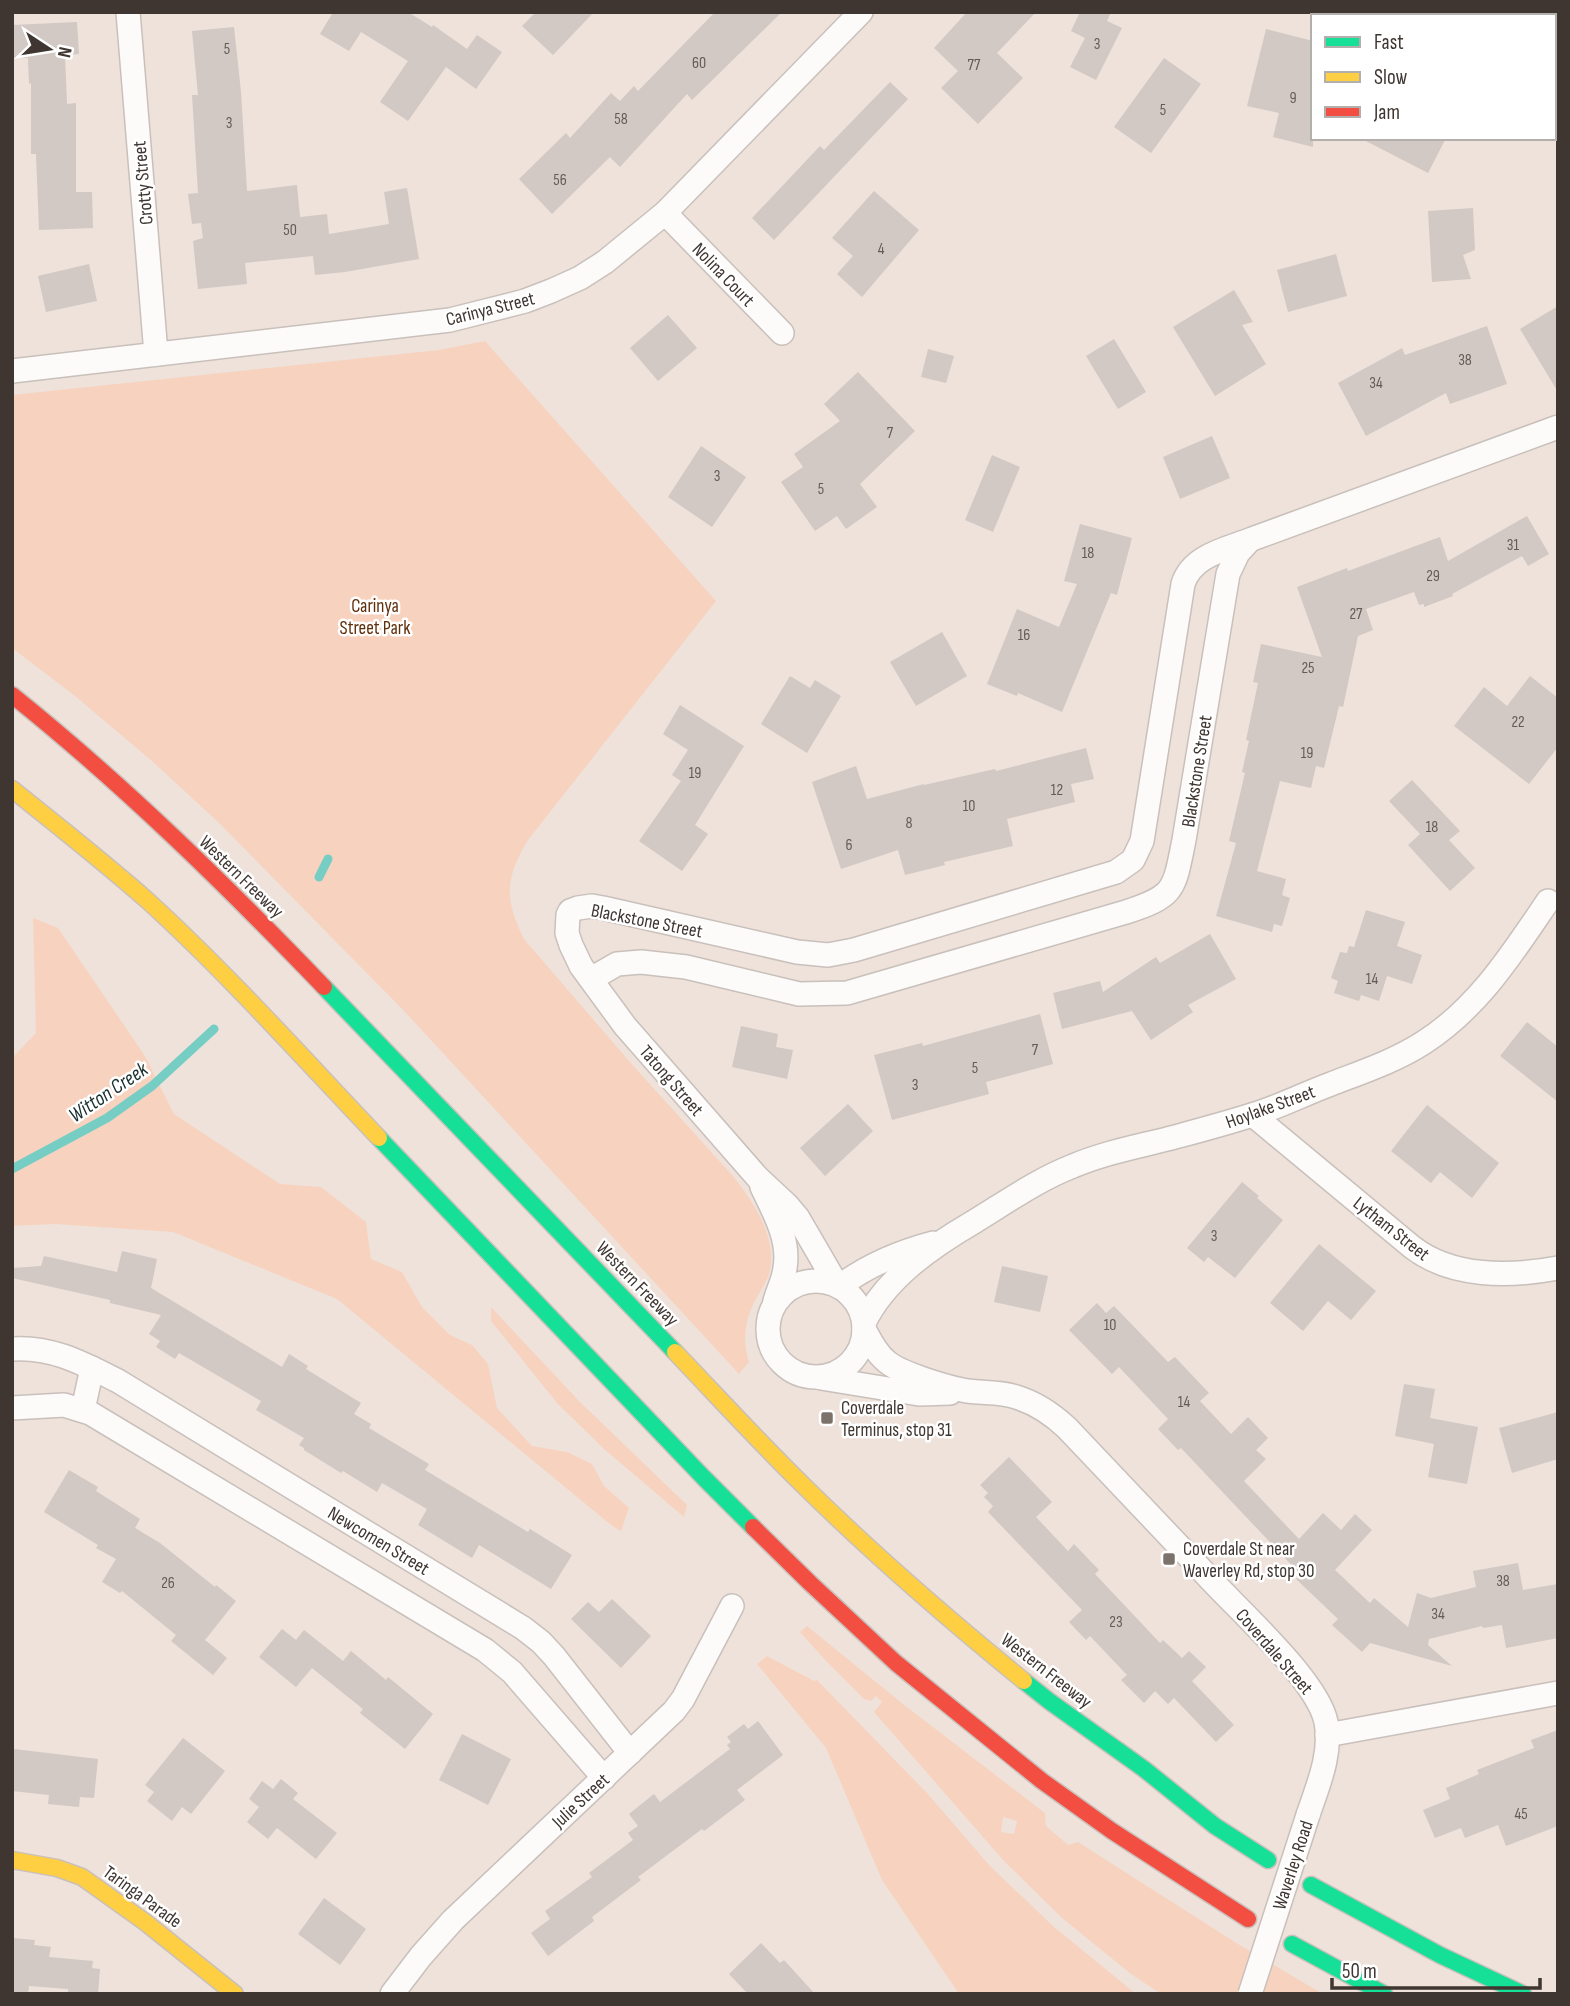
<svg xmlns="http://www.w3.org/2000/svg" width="1570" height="2006" font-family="'Sofia Sans Condensed',sans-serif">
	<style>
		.green { fill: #f7d3bf; fill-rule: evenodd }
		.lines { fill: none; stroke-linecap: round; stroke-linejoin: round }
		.stream { stroke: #76cdc4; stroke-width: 9 }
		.building { fill: #d2c9c4 }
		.street-casing { stroke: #c9c0bb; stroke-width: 26 }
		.fast-casing { stroke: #c9c0bb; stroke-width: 19 }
		.slow-casing { stroke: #c9c0bb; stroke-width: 19 }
		.jam-casing { stroke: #c9c0bb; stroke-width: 19 }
		.street { stroke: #fcfbfa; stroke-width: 23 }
		.fast { stroke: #16e098; stroke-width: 16 }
		.slow { stroke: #ffcf43; stroke-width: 16 }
		.jam { stroke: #f24e42; stroke-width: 16 }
		.street-bridge-casing { stroke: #c9c0bb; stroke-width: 26; stroke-linecap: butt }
		.street-bridge { stroke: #fcfbfa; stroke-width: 23 }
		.poi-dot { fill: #7c726c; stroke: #fff; stroke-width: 2.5 }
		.labels { text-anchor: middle; stroke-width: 5; stroke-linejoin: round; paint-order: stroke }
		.number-label { font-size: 16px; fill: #645b56 }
		.street-label { font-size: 19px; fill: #3f3631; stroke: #fff }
		.park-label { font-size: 19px; fill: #5f2e0a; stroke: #fff }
		.poi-label { font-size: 19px; fill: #3f3631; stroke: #fff; text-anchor: start }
		.water-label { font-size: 21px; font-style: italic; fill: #1a302e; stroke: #fff }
	</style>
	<rect width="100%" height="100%" fill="#eee2db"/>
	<g class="green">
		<path d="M485,341L716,601L528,840C505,879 504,898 524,939L629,1061L732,1175C753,1201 779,1239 769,1274C766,1283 760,1291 756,1299C745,1319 742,1339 749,1362L739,1374L405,1012L219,823L153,762L75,696L12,648V395L439,350Z"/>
		<polygon points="33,918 58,928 145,1056 174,1114 280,1184 321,1187 366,1222 371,1259 402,1272 422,1307 450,1335 472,1345 488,1364 497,1408 532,1446 567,1452 592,1464 604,1486 629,1508 621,1531 611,1525 337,1299 173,1232 55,1224 12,1226 12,1058 36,1033"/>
		<polygon points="491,1307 580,1402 687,1505 684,1517 604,1449 557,1403 491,1321"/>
		<path d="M807,1626L903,1704L1045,1813L1046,1826L1068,1845L1078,1842L1238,1944L1323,1994H1161L1131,1974L1062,1918L1003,1860L874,1712L882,1702L876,1696L871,1701L864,1699L826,1661L800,1632ZM1003,1817L1017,1821L1014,1834L1001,1832Z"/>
		<polygon points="767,1656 814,1681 817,1680 927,1793 990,1866 1053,1926 1136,1994 959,1994 882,1880 826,1748 757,1664"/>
	</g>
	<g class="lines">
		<g class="stream">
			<polyline points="319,877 328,859"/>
			<polyline points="12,1169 107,1118 152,1086 214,1029"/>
		</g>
	</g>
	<g class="building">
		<polygon points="329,12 408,12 432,27 433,25 467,49 477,35 502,52 476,89 446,67 408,121 380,102 408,61 361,32 349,51 320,34 332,14"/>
		<polygon points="536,12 594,12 553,55 522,26"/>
		<polygon points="715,12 782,12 692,100 687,94 620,167 610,157 552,214 519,179 566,133 570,138 611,93 620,101 634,86 638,91"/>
		<polygon points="967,12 1036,12 997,53 1023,78 978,124 941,88 958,71 934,48"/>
		<polygon points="1080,12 1111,12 1107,21 1122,28 1096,80 1070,67 1085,38 1071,31"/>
		<polygon points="77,22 79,54 65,55 67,104 76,103 76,192 92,192 93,228 39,230 36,154 31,154 31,83 29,84 28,58 12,58 12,25"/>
		<polygon points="234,27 241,92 247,191 297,185 300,217 327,214 329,234 389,224 384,192 407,188 419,259 345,272 315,275 313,256 245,263 247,284 198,289 193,241 203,238 201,223 192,224 188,194 198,193 192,95 198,95 192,31"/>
		<polygon points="1266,29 1313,41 1313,147 1273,137 1279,113 1247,106"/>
		<polygon points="1164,58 1201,84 1151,153 1114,127"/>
		<polygon points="890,82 908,99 774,240 752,218 820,146 824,150"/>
		<polygon points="1360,138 1446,138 1428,173"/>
		<polygon points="874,191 919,230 862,297 837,274 853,256 832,238"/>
		<polygon points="1473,208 1475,250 1463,255 1471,279 1432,282 1428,211"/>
		<polygon points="1336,254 1347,296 1288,312 1277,270"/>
		<polygon points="89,264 97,301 46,312 38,276"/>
		<polygon points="1234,290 1253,322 1242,325 1266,364 1215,396 1173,327"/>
		<polygon points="1558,306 1558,392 1520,329"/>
		<polygon points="668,315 697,348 658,381 630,348"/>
		<polygon points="1487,326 1507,384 1450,404 1446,393 1366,436 1338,383 1402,348 1405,355"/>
		<polygon points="1114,339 1146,392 1118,409 1086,356"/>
		<polygon points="928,349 954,356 946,383 921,377"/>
		<polygon points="858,372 915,431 860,484 877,507 846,529 837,516 815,531 781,482 803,467 794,454 840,421 824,404"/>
		<polygon points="1212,436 1230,478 1180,499 1163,457"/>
		<polygon points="701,446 746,477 712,527 668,497"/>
		<polygon points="992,455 1020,467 993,532 965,520"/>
		<polygon points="1527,516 1549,554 1528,566 1522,556 1452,594 1453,596 1424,607 1424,604 1419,605 1414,592 1366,609 1373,630 1358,636 1343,707 1339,706 1324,768 1316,766 1311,788 1280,781 1257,871 1286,879 1282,895 1290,898 1282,926 1274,924 1272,932 1216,916 1236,843 1229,841 1245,773 1242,772 1249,741 1246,740 1258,683 1253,682 1261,644 1322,657 1297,587 1347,568 1348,571 1440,537 1448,561"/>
		<polygon points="1080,524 1132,538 1117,595 1111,593 1062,712 1018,693 1017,696 987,684 1017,609 1059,627 1077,584 1064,581"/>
		<polygon points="942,632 967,676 916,706 890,662"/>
		<polygon points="790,676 810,688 815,680 841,696 807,753 761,724"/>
		<polygon points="1530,676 1558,698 1558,747 1529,784 1454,726 1484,687 1507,706"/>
		<polygon points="680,705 744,746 695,825 708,834 682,871 639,841 681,781 672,775 688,750 663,734"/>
		<polygon points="1086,748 1094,779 1071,784 1075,802 1007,819 1013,846 944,862 945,865 905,875 898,850 841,869 812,782 856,766 867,799 924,784 924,785 995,769 996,771"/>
		<polygon points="1412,780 1460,831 1449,840 1475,868 1450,891 1408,845 1420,834 1389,801"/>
		<polygon points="1366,910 1405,922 1397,946 1422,955 1412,984 1387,976 1379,1001 1361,995 1359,1001 1334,993 1338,981 1331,978 1340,952 1347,953 1349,946 1354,947"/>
		<polygon points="1210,934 1236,979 1188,1005 1193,1012 1151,1040 1132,1011 1062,1029 1053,993 1100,981 1103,992 1156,957 1160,963"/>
		<polygon points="1040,1014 1053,1064 986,1082 989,1094 892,1120 874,1055 922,1043 923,1046"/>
		<polygon points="1527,1022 1558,1047 1558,1102 1500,1056"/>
		<polygon points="741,1026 778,1034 776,1047 793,1050 787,1079 732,1067"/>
		<polygon points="848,1104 873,1131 825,1176 800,1148"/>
		<polygon points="1427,1105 1499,1163 1472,1198 1440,1172 1431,1183 1391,1151"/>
		<polygon points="1242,1182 1259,1196 1257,1198 1283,1220 1235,1278 1208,1257 1204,1262 1187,1248"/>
		<polygon points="1319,1244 1376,1291 1351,1320 1328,1301 1303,1331 1270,1303"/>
		<polygon points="122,1251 157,1259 151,1288 282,1367 289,1354 308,1366 306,1369 361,1403 354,1414 371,1424 369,1428 429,1464 425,1470 528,1532 530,1529 572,1555 551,1589 479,1545 472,1558 418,1525 427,1509 382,1483 377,1492 343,1471 341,1473 304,1450 304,1448 299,1445 304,1438 256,1410 261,1401 179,1353 175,1359 156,1347 160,1341 149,1334 161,1315 110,1303 110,1300 12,1278 12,1268 41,1266 44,1256 117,1272"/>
		<polygon points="1002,1266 1048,1276 1040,1312 994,1302"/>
		<polygon points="1097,1303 1106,1313 1114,1306 1168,1362 1175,1357 1209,1393 1200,1401 1231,1434 1248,1417 1268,1438 1256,1450 1266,1459 1244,1481 1299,1539 1323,1513 1341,1530 1355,1514 1372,1530 1335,1570 1370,1603 1374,1598 1408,1627 1417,1593 1431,1598 1476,1587 1473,1571 1518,1563 1523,1590 1558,1584 1558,1638 1506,1648 1502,1625 1483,1628 1482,1626 1429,1639 1428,1645 1452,1666 1370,1643 1362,1652 1332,1625 1338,1619 1296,1579 1300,1574 1181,1448 1178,1450 1158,1429 1168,1419 1119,1367 1112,1374 1069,1330"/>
		<polygon points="1404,1384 1435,1389 1430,1418 1478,1427 1467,1484 1428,1477 1434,1444 1395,1436"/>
		<polygon points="1558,1412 1558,1459 1512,1473 1499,1428"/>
		<polygon points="1009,1457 1052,1502 1036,1517 1068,1551 1074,1544 1099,1570 1095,1574 1160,1643 1163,1640 1182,1658 1189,1651 1206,1667 1192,1681 1234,1725 1216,1742 1174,1698 1168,1704 1155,1691 1144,1703 1121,1680 1127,1675 1090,1636 1086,1640 1069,1622 1082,1610 988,1512 993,1506 984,1497 988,1493 980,1485"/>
		<polygon points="69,1470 98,1487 96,1491 140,1519 135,1528 160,1543 215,1587 216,1585 236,1601 205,1640 227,1658 213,1675 171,1641 176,1635 122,1591 120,1593 102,1582 116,1559 96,1548 98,1545 44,1512"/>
		<polygon points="612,1599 651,1636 621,1668 571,1619 588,1602 599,1612"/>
		<polygon points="282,1629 296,1640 304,1630 343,1661 351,1651 386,1680 388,1677 433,1714 405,1749 360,1713 363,1709 312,1668 296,1687 259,1657"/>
		<polygon points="758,1721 783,1755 737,1790 745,1800 704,1831 702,1829 638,1877 641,1880 592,1917 594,1921 548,1956 531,1933 550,1919 545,1911 592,1877 589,1873 633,1840 628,1833 638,1826 629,1814 654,1794 660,1802 730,1749 727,1745 731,1742 727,1737 744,1724 748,1729"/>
		<polygon points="1558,1730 1558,1826 1506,1846 1498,1825 1465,1838 1461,1828 1435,1838 1423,1810 1450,1799 1446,1788 1479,1774 1477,1770 1534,1748 1531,1740"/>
		<polygon points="462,1734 511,1759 488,1805 439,1780"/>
		<polygon points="183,1738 225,1771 191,1814 182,1807 172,1821 147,1801 154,1792 145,1785"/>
		<polygon points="14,1749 98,1759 94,1798 80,1797 79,1807 48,1804 49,1795 12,1791"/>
		<polygon points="281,1779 298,1793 293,1799 337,1833 316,1859 277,1828 268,1839 247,1822 259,1807 249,1799 262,1781 273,1789"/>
		<polygon points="324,1898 366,1929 340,1965 298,1934"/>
		<polygon points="12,1938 35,1940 34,1945 51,1947 49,1957 93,1961 92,1968 100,1969 98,1994 68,1994 68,1989 29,1986 28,1994 12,1994"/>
		<polygon points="761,1943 780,1963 784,1960 815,1994 748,1994 729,1974"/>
	</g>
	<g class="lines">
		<defs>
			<g id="street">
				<polyline points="128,12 156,354"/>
				<polyline points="665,213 782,333"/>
				<polyline points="12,371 450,320 525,301 551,291 580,278 605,262 665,213 861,12"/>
				<path d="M591,979L617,964L641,962L686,967L799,994L847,993L1126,912C1176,896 1174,889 1184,840L1228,574L1238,553L1249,541"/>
				<path d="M1253,1115L1412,1247C1452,1278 1510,1277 1558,1268"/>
				<path d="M762,1187C774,1212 790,1240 785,1268C784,1279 778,1290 775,1301"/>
				<circle cx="816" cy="1329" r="48"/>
				<path d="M837,1285L798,1218L787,1205L758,1178L625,1026L581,966L571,945L567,933L568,915L570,911L578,908L592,906L603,908L797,952L828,955L854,950L1116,872L1133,860L1142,841L1183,584C1192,555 1227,549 1252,539L1558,427"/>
				<path d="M840,1286C868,1265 899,1252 933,1243"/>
				<path d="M864,1323C885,1279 931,1247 972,1223C1005,1203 1037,1180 1073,1166C1106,1152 1141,1146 1175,1137C1201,1130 1227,1123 1252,1115C1279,1107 1304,1094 1331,1084C1362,1072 1395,1061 1423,1043C1478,1008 1512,954 1548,901"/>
				<path d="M864,1329C870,1340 876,1353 886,1361C899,1373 944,1386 962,1390C980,1394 999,1391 1016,1397C1036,1403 1052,1414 1067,1428C1116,1480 1165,1531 1213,1582C1243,1614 1318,1682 1326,1722C1332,1754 1318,1785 1308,1815"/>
				<path d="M12,1349C52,1346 84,1364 118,1381L523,1628L541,1642L554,1656L630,1753"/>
				<polyline points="821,1378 919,1394 950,1393"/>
				<polyline points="12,1408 64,1405 90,1413 485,1650 512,1672 604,1778"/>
				<polyline points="83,1410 92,1368"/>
				<polyline points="1327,1735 1558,1693"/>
				<polyline points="392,1994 421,1956 453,1920 674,1711 683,1699 732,1606"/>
			</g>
			<g id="fast">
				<polyline points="324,987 675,1352"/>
				<polyline points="379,1138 704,1478 753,1527"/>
				<polyline points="1024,1681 1049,1701 1144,1769 1215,1826 1268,1860"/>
				<polyline points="1311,1885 1440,1955 1523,1994"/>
				<polyline points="1292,1944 1384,1994"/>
			</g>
			<g id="slow">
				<path d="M12,789C58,826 104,862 148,901C229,975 303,1058 379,1138"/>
				<path d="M675,1352C718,1397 760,1443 804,1486C874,1555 948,1619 1024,1681"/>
				<polyline points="12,1860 57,1868 82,1877 145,1922 235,1994"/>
			</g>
			<g id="jam">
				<path d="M12,695C123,784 225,884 324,987"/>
				<polyline points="753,1527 810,1583 896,1663 1042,1781 1112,1831 1248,1919"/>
			</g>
		</defs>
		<use href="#street" class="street-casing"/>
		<use href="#fast" class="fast-casing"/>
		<use href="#slow" class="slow-casing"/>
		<use href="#jam" class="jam-casing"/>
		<use href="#street" class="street"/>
		<use href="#fast" class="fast"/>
		<use href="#slow" class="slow"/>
		<use href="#jam" class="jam"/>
		<defs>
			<polyline id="street-bridge" points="1250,1994 1308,1815"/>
		</defs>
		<use href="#street-bridge" class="street-bridge-casing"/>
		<use href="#street-bridge" class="street-bridge"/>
	</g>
	<g class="poi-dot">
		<rect x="820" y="1411" width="14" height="14" rx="3.5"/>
		<rect x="1162" y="1552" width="14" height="14" rx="3.5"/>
	</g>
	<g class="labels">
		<g class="number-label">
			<text x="1097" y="49">3</text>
			<text x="227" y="54">5</text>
			<text x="699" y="68">60</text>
			<text x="974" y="70">77</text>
			<text x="1293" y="103">9</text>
			<text x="1163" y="115">5</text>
			<text x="621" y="124">58</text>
			<text x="229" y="128">3</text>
			<text x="560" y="185">56</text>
			<text x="290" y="235">50</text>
			<text x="881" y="254">4</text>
			<text x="1465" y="365">38</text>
			<text x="1376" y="388">34</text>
			<text x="890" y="438">7</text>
			<text x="717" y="481">3</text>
			<text x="821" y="494">5</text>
			<text x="1513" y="550">31</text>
			<text x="1088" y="558">18</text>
			<text x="1433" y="581">29</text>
			<text x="1356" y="619">27</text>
			<text x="1024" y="640">16</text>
			<text x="1308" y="673">25</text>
			<text x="1518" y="727">22</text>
			<text x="1307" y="758">19</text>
			<text x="695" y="778">19</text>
			<text x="1057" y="795">12</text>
			<text x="969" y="811">10</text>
			<text x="909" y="828">8</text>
			<text x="1432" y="832">18</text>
			<text x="849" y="850">6</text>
			<text x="1372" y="984">14</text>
			<text x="1035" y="1055">7</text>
			<text x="975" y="1073">5</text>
			<text x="915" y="1090">3</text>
			<text x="1214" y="1241">3</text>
			<text x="1110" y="1330">10</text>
			<text x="1184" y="1407">14</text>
			<text x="1503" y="1586">38</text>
			<text x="168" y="1588">26</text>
			<text x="1438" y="1619">34</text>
			<text x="1116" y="1627">23</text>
			<text x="1521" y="1819">45</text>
		</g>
		<g class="street-label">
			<text transform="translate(142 183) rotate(-95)" y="7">Crotty Street</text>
			<text transform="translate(724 274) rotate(46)" y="7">Nolina Court</text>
			<text transform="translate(490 308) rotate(-14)" y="7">Carinya Street</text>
			<text transform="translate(1196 771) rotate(-81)" y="7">Blackstone Street</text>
			<text transform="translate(242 876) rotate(44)" y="7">Western Freeway</text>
			<text transform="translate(647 920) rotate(11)" y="7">Blackstone Street</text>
			<text transform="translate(672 1080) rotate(49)" y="7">Tatong Street</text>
			<text transform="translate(1270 1106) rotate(-20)" y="7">Hoylake Street</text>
			<text transform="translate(1392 1228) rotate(38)" y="7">Lytham Street</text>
			<text transform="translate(638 1283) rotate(46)" y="7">Western Freeway</text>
			<text transform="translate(379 1540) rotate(31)" y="7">Newcomen Street</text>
			<text transform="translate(1275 1651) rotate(49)" y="7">Coverdale Street</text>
			<text transform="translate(1047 1670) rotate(38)" y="7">Western Freeway</text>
			<text transform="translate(580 1800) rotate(-43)" y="7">Julie Street</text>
			<text transform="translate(1292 1865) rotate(-72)" y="7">Waverley Road</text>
			<text transform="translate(143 1896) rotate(36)" y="7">Taringa Parade</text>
		</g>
		<g class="park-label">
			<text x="375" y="612">Carinya<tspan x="375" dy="22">Street Park</tspan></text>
		</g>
		<g class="poi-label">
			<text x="841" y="1414">Coverdale<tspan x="841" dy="22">Terminus, stop 31</tspan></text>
			<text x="1183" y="1555">Coverdale St near<tspan x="1183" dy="22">Waverley Rd, stop 30</tspan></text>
		</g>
		<g class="water-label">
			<text transform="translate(108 1092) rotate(-34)" y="7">Witton Creek</text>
		</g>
	</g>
	<rect width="1570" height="2006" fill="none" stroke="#3f3631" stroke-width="28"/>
	<rect x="1311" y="14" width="245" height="126" fill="#ffffff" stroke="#b2afad" stroke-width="2"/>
	<rect x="1325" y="37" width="35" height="10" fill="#16e098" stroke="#b2afad" stroke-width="2"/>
	<text x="1374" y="49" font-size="21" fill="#3f3631">Fast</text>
	<rect x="1325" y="72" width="35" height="10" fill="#ffcf43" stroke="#b2afad" stroke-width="2"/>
	<text x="1374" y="84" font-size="21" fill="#3f3631">Slow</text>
	<rect x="1325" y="107" width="35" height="10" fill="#f24e42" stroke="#b2afad" stroke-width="2"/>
	<text x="1374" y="119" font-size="21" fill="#3f3631">Jam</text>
	<g transform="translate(49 49) rotate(102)" stroke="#ffffff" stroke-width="5" paint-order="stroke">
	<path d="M0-5L12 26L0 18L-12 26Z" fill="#3f3631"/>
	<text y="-10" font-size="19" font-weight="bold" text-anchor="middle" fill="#3f3631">N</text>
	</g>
	<path d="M1332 1978v10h208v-10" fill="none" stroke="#3f3631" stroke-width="3.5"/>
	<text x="1342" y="1978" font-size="21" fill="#3f3631" stroke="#ffffff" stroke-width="5" paint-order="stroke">50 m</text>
</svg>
